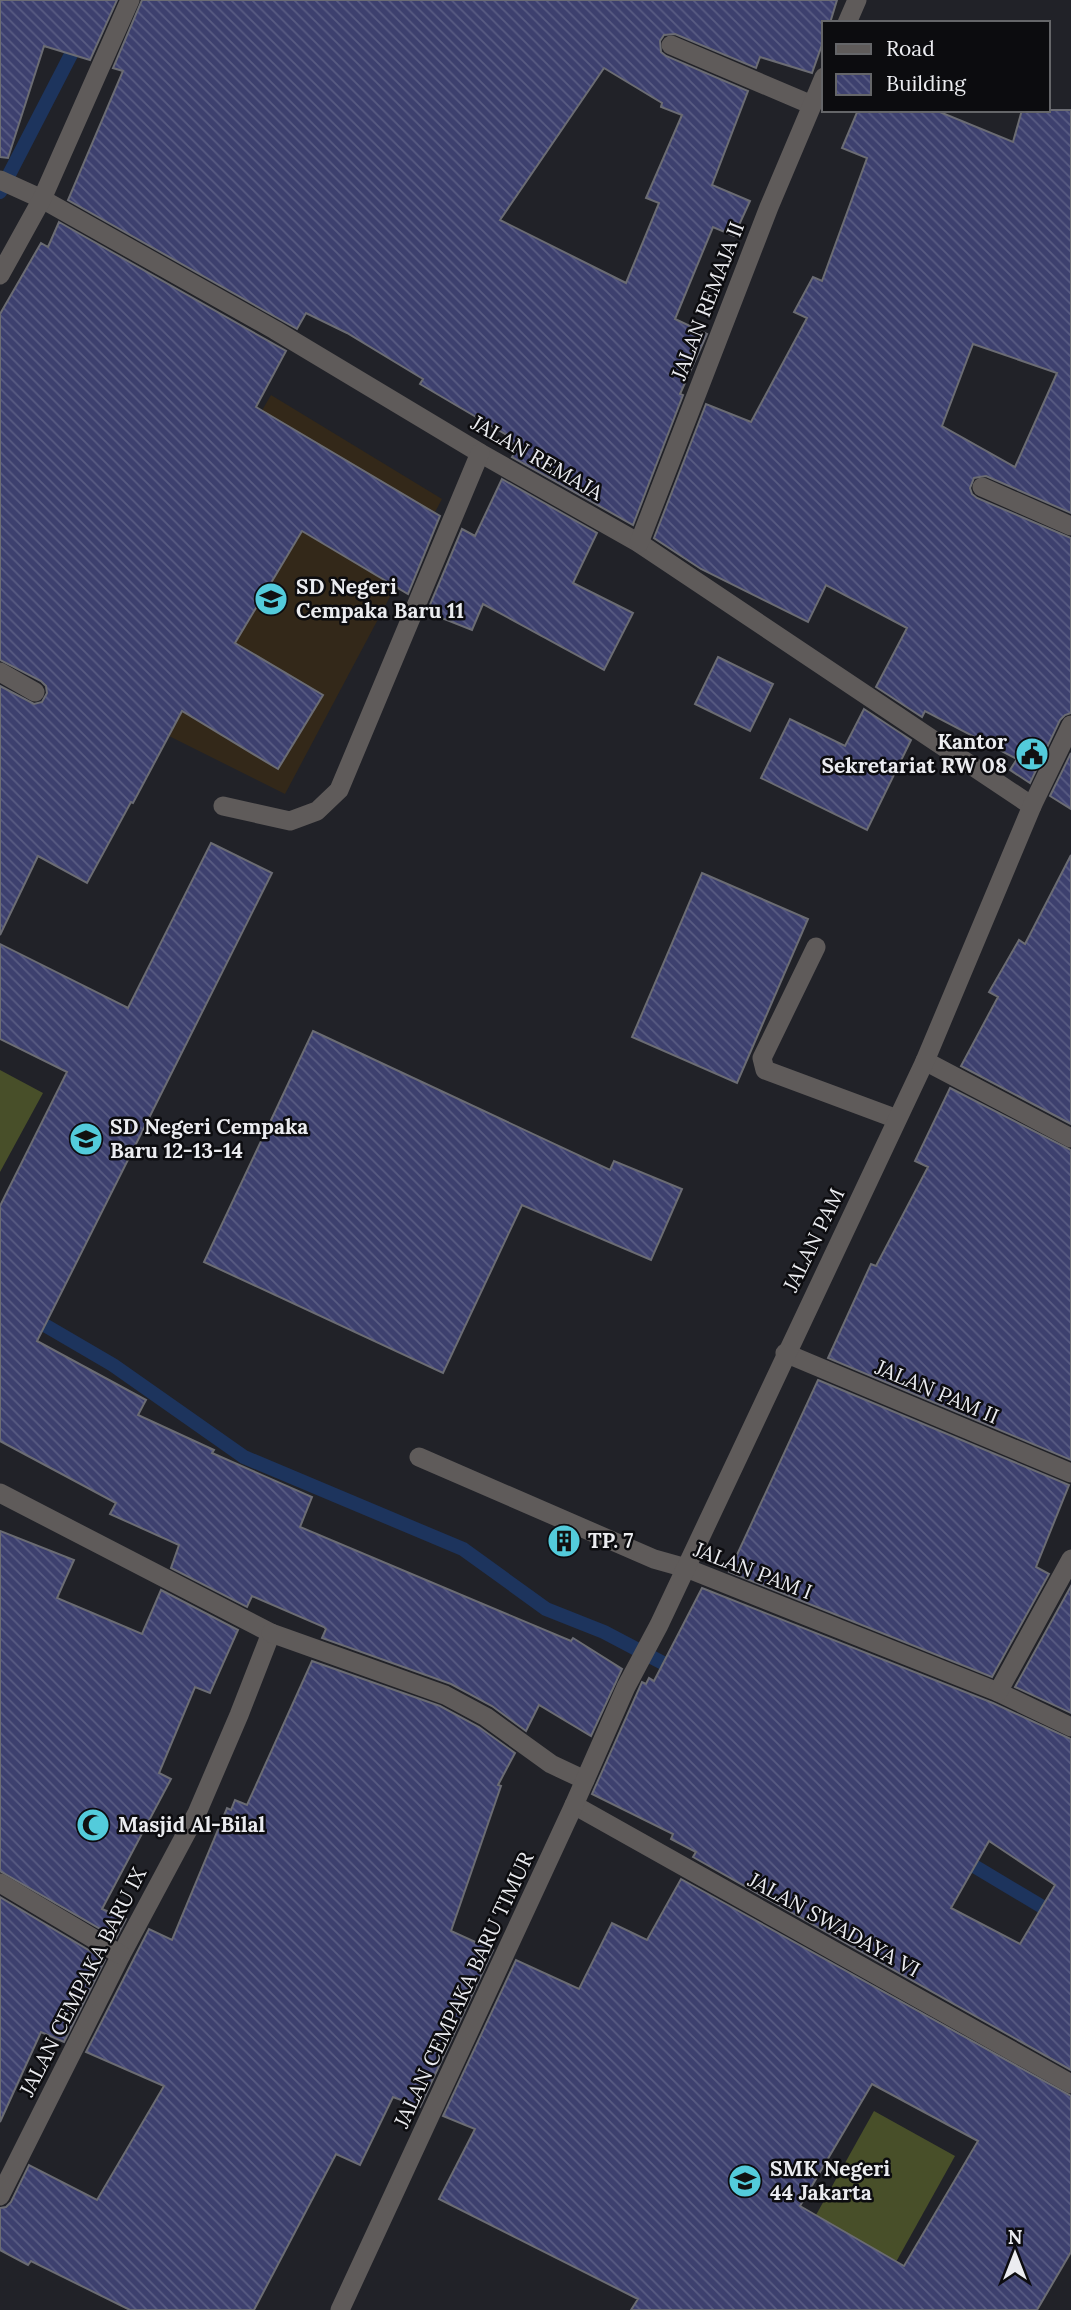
<svg xmlns="http://www.w3.org/2000/svg" width="1071" height="2310" font-family="Lora,serif">
	<style>
		.education { fill: #332819 }
		.grass { fill: #484f29 }
		.lines { fill: none; stroke-linecap: round; stroke-linejoin: round }
		.stream { stroke: #1d345d; stroke-width: 14 }
		.building { fill: url(#building-back-hatch); stroke: #6b6c73; stroke-width: 2; fill-rule: evenodd }
		.service { stroke: #5f5b5a; stroke-width: 19 }
		.minor { stroke: #5f5b5a; stroke-width: 19 }
		.labels { text-anchor: middle; stroke-width: 5; stroke-linejoin: round; paint-order: stroke }
		.street-label { font-size: 21px; fill: #ebecf0; stroke: #0c0c0f }
		.poi-label { font-size: 21px; font-weight: bold; fill: #ebecf0; stroke: #0c0c0f; text-anchor: start }
	</style>
	<defs>
		<pattern id="building-back-hatch" width="6" height="6" patternUnits="userSpaceOnUse" patternTransform="scale(1.75)"><rect width="6" height="6" fill="#3d406e"/><path d="M-1 5l2 2M0 0l6 6M5-1l2 2" fill="none" stroke="#595c83"/></pattern>
	</defs>
	<rect width="100%" height="100%" fill="#212228"/>
	<polygon class="education" points="271,395 442,499 285,794 95,699"/>
	<g class="grass">
		<polygon points="0,1070 43,1093 0,1172"/>
		<polygon points="874,2111 955,2156 896,2262 816,2215"/>
	</g>
	<g class="lines">
		<g class="stream">
			<polyline points="0,192 79,39"/>
			<polyline points="0,1299 113,1365 244,1457 463,1549 546,1609 604,1632 680,1672"/>
			<polyline points="959,1857 1071,1924"/>
		</g>
	</g>
	<g class="building">
		<polygon points="0,0 117,0 90,60 44,46 8,158 0,157"/>
		<path d="M142,0H837L830,23H824V39L812,73L760,57L756,68L675,34L664,35L660,41L661,52L666,56L748,91L712,185L750,201L734,236L713,227L675,319L707,334L680,394L683,395L633,525L512,457L518,446L510,442L512,438L420,384L423,379L347,333L306,313L297,329L68,200L123,71L113,68ZM604,68L662,103L661,107L682,115L646,198L659,203L626,283L500,220Z"/>
		<path d="M858,110H935L1013,142L1022,110H1071V513L986,476L974,478L970,488L972,494L977,498L1071,538V713L1065,715L1060,720L1030,783L1010,770L1017,759L925,711L922,717L876,687L907,628L826,585L808,622L701,569L654,538L706,404L751,422L807,318L794,312L813,277L822,281L867,158L842,148ZM973,344L1057,373L1015,467L942,426Z"/>
		<polygon points="59,222 286,351 256,407 440,516 408,594 302,531 235,643 323,695 278,769 182,711 133,803 131,802 87,883 38,856 0,935 0,686 34,704 42,702 47,693 46,686 41,681 0,660 0,314 41,243 48,247"/>
		<polygon points="502,479 597,533 573,583 633,613 604,670 483,604 472,630 434,615 436,611 429,607 462,529 475,536"/>
		<polygon points="718,657 773,684 750,731 695,704"/>
		<polygon points="864,709 911,740 867,830 761,778 790,719 845,746"/>
		<polygon points="1071,753 1071,809 1050,796"/>
		<polygon points="211,843 272,873 37,1341 146,1400 138,1415 214,1450 212,1453 312,1497 300,1527 571,1641 573,1638 622,1669 591,1736 539,1705 526,1731 492,1706 451,1684 322,1638 326,1629 324,1627 252,1596 247,1607 171,1568 179,1545 110,1514 116,1503 0,1441 0,1206 67,1072 0,1039 0,944 128,1008"/>
		<polygon points="1071,855 1071,1124 961,1066 998,997 989,992 1019,940 1025,944"/>
		<polygon points="702,873 808,919 737,1083 632,1037"/>
		<polygon points="313,1031 610,1170 614,1161 682,1189 651,1260 522,1205 443,1373 204,1262"/>
		<polygon points="950,1088 1071,1150 1071,1460 828,1358 871,1264 876,1266 928,1167 915,1161"/>
		<polygon points="818,1380 1069,1485 1036,1567 1049,1574 992,1677 729,1572"/>
		<polygon points="0,1531 74,1560 57,1598 142,1634 161,1590 238,1630 210,1693 195,1687 159,1773 171,1779 102,1909 126,1919 116,1938 0,1871"/>
		<polygon points="1071,1586 1071,1713 1015,1687"/>
		<path d="M702,1588L993,1703L1071,1739V2070L693,1857L696,1852L671,1839L673,1834L592,1794L642,1682L646,1684L649,1678L654,1681ZM989,1841L1055,1885L1020,1944L951,1908Z"/>
		<polygon points="312,1661 440,1706 479,1727 515,1753 498,1785 501,1786 451,1931 493,1950 420,2107 393,2097 360,2165 336,2154 254,2310 130,2310 31,2261 28,2265 0,2250 0,2208 6,2207 11,2202 29,2165 97,2200 164,2086 86,2052 149,1929 172,1940 227,1808 231,1810 235,1800 247,1805"/>
		<path d="M681,1879L1071,2096V2252L1037,2310H631L638,2299L439,2199L475,2129L443,2116L516,1960L579,1989L612,1923L647,1940ZM872,2084L978,2141L904,2266L800,2206Z"/>
		<polygon points="0,1897 105,1960 64,2042 41,2032 0,2122"/>
	</g>
	<g class="lines">
		<polyline class="service" points="816,947 762,1058 765,1070 897,1119"/>
		<g class="minor">
			<polyline points="847,23 857,0"/>
			<polyline points="671,45 812,105"/>
			<polyline points="0,180 42,199 275,330 480,453 639,543 1032,806"/>
			<polyline points="0,275 42,199 130,0"/>
			<polyline points="982,487 1071,526"/>
			<polyline points="639,543 769,207 824,77"/>
			<polyline points="0,672 35,692"/>
			<polyline points="223,806 290,821 317,811 339,790 480,453"/>
			<polyline points="925,1061 1071,1138"/>
			<polyline points="785,1353 1071,1473"/>
			<polyline points="419,1457 654,1559 686,1568 998,1692 1071,1727"/>
			<polyline points="0,1493 271,1633 239,1715 197,1813 121,1955 0,2196"/>
			<polyline points="271,1633 445,1695 486,1717 551,1764 585,1780"/>
			<polyline points="998,1692 1071,1559"/>
			<polyline points="574,1805 1071,2084"/>
			<polyline points="0,1883 121,1955"/>
			<polyline points="340,2310 574,1805 626,1687 659,1625 925,1061 1032,806 1071,725"/>
		</g>
	</g>
	<defs>
		<symbol id="school-disc" viewBox="-11 -11 22 22"><circle r="9.5" fill="#53cbdb" stroke="#0c0c0f"/><path d="M0-5L7-2L0 1L-7-2ZM-4 1L0 2.5L4 1V4Q0 6-4 4Z" fill="#111"/></symbol>
		<symbol id="civic-disc" viewBox="-11 -11 22 22"><circle r="9.5" fill="#53cbdb" stroke="#0c0c0f"/><path d="M-.6-6.5H3V-4.5H.6V-3L4-1V1h2V6H-6V1h2V-1L-.6-3ZM-1.2 2.5V6h2.4V2.5Z" fill="#111"/></symbol>
		<symbol id="building-disc" viewBox="-11 -11 22 22"><circle r="9.5" fill="#53cbdb" stroke="#0c0c0f"/><path d="M-4-6H4V6H1V3H-1V6H-4ZM-2.5-4.3h1.7v1.8h-1.7ZM.8-4.3h1.7v1.8H.8ZM-2.5-1h1.7V.8h-1.7ZM.8-1h1.7V.8H.8Z" fill="#111"/></symbol>
		<symbol id="mosque-disc" viewBox="-11 -11 22 22"><circle r="9.5" fill="#53cbdb" stroke="#0c0c0f"/><path d="M3.5-4.9A6 6 0 1 0 3.5 4.9A5 5 0 1 1 3.5-4.9Z" fill="#111"/></symbol>
	</defs>
	<g fill-rule="evenodd">
		<use href="#school-disc" x="252" y="580" width="38" height="38"/>
		<use href="#civic-disc" x="1013" y="735" width="38" height="38"/>
		<use href="#school-disc" x="67" y="1120" width="38" height="38"/>
		<use href="#building-disc" x="545" y="1522" width="38" height="38"/>
		<use href="#mosque-disc" x="74" y="1806" width="38" height="38"/>
		<use href="#school-disc" x="726" y="2162" width="38" height="38"/>
	</g>
	<g class="labels">
		<g class="street-label">
			<text transform="translate(708 301) rotate(-69)" y="7">JALAN REMAJA II</text>
			<text transform="translate(537 458) rotate(30)" y="7">JALAN REMAJA</text>
			<text transform="translate(814 1240) rotate(-64)" y="7">JALAN PAM</text>
			<text transform="translate(937 1392) rotate(23)" y="7">JALAN PAM II</text>
			<text transform="translate(753 1571) rotate(21)" y="7">JALAN PAM I</text>
			<text transform="translate(834 1925) rotate(29)" y="7">JALAN SWADAYA VI</text>
			<text transform="translate(83 1982) rotate(-63)" y="7">JALAN CEMPAKA BARU IX</text>
			<text transform="translate(464 1990) rotate(-65)" y="7">JALAN CEMPAKA BARU TIMUR</text>
		</g>
		<g class="poi-label">
			<text x="296" y="594">SD Negeri<tspan x="296" dy="24">Cempaka Baru 11</tspan></text>
			<text x="1007" y="749" text-anchor="end">Kantor<tspan x="1007" dy="24">Sekretariat RW 08</tspan></text>
			<text x="110" y="1134">SD Negeri Cempaka<tspan x="110" dy="24">Baru 12-13-14</tspan></text>
			<text x="588" y="1548">TP. 7</text>
			<text x="118" y="1832">Masjid Al-Bilal</text>
			<text x="770" y="2176">SMK Negeri<tspan x="770" dy="24">44 Jakarta</tspan></text>
		</g>
	</g>
	<rect x="822" y="21" width="228" height="91" fill="#0c0c0f" stroke="#656669" stroke-width="2"/>
	<rect x="836" y="44" width="35" height="10" fill="#5f5b5a" stroke="#656669" stroke-width="2"/>
	<text x="886" y="56" font-size="21" fill="#ebecf0">Road</text>
	<rect x="836" y="74" width="35" height="21" fill="url(#building-back-hatch)" stroke="#656669" stroke-width="2"/>
	<text x="886" y="91" font-size="21" fill="#ebecf0">Building</text>
	<g transform="translate(1015 2254)" stroke="#0c0c0f" stroke-width="5" paint-order="stroke">
	<path d="M0-5L12 26L0 18L-12 26Z" fill="#ebecf0"/>
	<text y="-10" font-size="19" font-weight="bold" text-anchor="middle" fill="#ebecf0">N</text>
	</g>
</svg>
